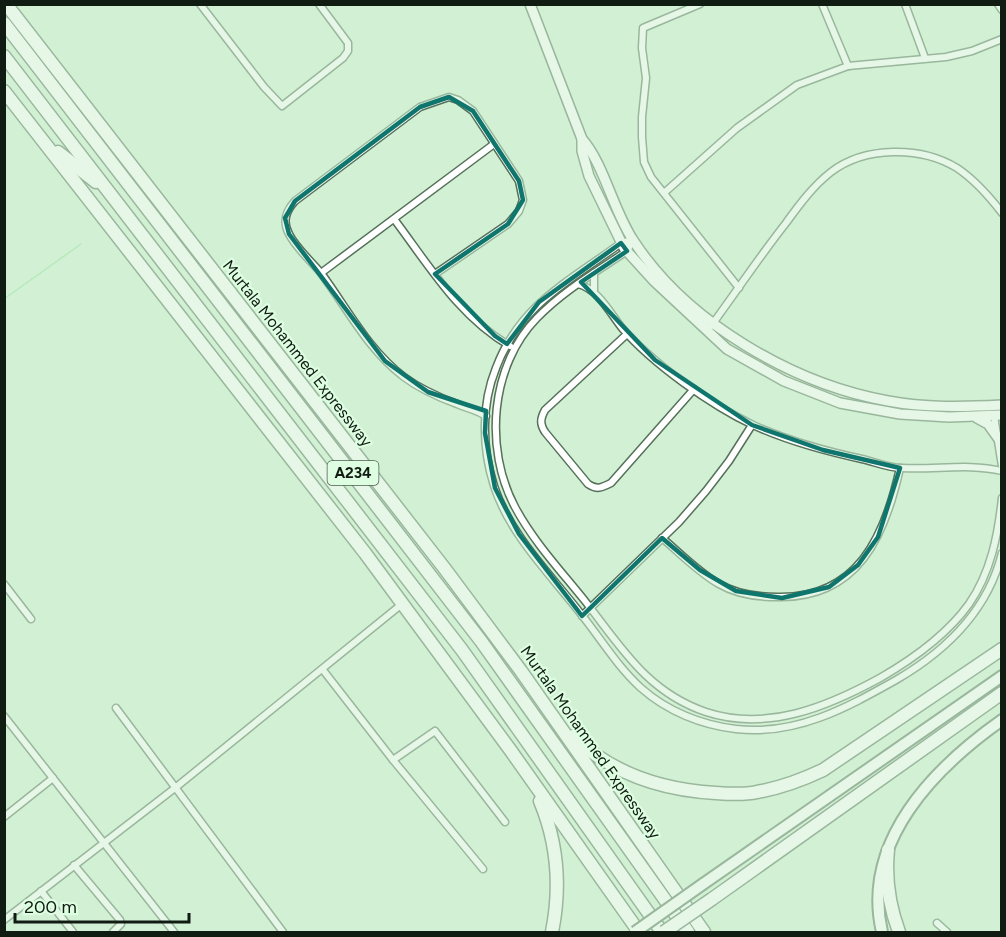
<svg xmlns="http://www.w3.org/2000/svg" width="1006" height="937" font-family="Figtree,sans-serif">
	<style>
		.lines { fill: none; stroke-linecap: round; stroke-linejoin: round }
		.stream { stroke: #95e1a0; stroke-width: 1.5 }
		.street-casing { stroke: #557159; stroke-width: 9 }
		.secondary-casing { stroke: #557159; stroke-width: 12 }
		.primary-casing { stroke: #557159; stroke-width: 14 }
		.highway-casing { stroke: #557159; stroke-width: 15 }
		.street { stroke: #fff; stroke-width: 6 }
		.secondary { stroke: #fff; stroke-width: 9 }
		.primary { stroke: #fff; stroke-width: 10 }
		.highway { stroke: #fff; stroke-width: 12 }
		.primary-bridge-casing { stroke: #557159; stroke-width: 14; stroke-linecap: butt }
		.highway-bridge-casing { stroke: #557159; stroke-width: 15; stroke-linecap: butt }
		.primary-bridge { stroke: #fff; stroke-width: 10 }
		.highway-bridge { stroke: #fff; stroke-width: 12 }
		.marked { fill: none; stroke: #0f766e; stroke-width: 4.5; stroke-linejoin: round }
		.labels { text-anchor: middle; stroke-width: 4.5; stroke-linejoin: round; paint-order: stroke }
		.shield { fill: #defee2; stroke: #4e5f50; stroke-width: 1.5 }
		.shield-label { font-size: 15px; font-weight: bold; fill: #101b12 }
		.street-label { font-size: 16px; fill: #101b12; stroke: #defee2 }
	</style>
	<rect width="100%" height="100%" fill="#d1f0d4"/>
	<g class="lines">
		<polyline class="stream" points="4,299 81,244"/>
		<defs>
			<g id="street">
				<polyline points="200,4 264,87 282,106 343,58 348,51 348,43 319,4"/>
				<polyline points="700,4 643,28 642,48 646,78 642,117 642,137 644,162 651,177 739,288"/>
				<polyline points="822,4 848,66"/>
				<polyline points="905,4 925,58"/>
				<polyline points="998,4 1002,10"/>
				<polyline points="664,193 737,128 797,85 848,66 946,57 972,51 1002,39"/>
				<path d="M394,219C428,264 459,317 510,346"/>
				<path d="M633,240L627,251C596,272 563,291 537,318C490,366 484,449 515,507C533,541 561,571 585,601C621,647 647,692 706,712C767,732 827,707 880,678C913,659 946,636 969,604C991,572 998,535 1002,498"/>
				<path d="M633,240L621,243C570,281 520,304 496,368C481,405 482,448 494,486C510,535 550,574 581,614C601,639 617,666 641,688C667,711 701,725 736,729C796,736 846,708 896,680C946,651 988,610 1002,553"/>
				<polyline points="321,273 494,144"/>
				<polyline points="594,273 594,292"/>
				<path d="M435,274L508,224L519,211L523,200L519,181L473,111L458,100L449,97L420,107L295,201C286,211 282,221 289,234C296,248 311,261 321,273C347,308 368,350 404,377C420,389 438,397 457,404C468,409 475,409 486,416"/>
				<path d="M578,284C598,289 610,313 622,328C653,364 711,405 753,425C788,441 825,451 862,459C875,462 889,468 902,468C935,470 969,463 1002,471"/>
				<path d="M711,326C736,292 760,256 786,223C799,205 813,186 831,172C865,146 921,146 957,168C975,180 989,196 1002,213"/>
				<path d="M627,334L545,410C540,419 540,424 545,432L588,484C597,490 601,488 611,483L694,389"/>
				<polyline points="994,416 1002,466"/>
				<path d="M662,538C680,553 698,572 719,584C736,594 758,597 777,597C858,599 885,536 900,468"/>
				<polyline points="4,584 31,619"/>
				<polyline points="582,616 679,522 706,491 729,461 752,425"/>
				<polyline points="323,670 393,760 483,869"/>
				<polyline points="116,708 283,932"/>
				<polyline points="4,716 174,932"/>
				<polyline points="393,760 435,731 505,822"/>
				<polyline points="4,817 53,778"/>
				<polyline points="74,865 120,920 121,924 113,932"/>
				<polyline points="41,891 73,932"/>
				<polyline points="4,920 175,788 402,604"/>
				<polyline points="937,923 947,932"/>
			</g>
			<g id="secondary">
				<path d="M530,4L582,139C604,164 613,210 633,240C686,322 793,384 888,401C925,408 964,407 1002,405"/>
				<polyline points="582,139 582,151 589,176 624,248 654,281 727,349 784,381 840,403 900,414 949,417 1002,415"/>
				<polyline points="977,418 988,424 998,438"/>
			</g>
			<g id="primary">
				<polyline points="703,884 1002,676"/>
				<path d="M882,932C861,842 934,768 1002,720"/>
			</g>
			<g id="highway">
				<polyline points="6,4 445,569 521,671 704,932"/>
				<polyline points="4,23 481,641 688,932"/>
				<polyline points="4,56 462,650 662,932"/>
				<polyline points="4,91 365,553 511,751 639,932"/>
				<polyline points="58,152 96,182"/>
				<path d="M573,736C612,774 662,790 716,793C729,794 744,795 757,792C780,788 802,780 823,770L1002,649"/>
				<path d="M540,801C558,844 561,887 552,932"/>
				<path d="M888,850C885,879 889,905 899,932"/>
				<polyline points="712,899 1002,693"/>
			</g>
		</defs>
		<use href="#street" class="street-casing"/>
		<use href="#secondary" class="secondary-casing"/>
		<use href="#primary" class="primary-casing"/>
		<use href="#highway" class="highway-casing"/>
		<use href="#street" class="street"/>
		<use href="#secondary" class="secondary"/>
		<use href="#primary" class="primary"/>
		<use href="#highway" class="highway"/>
		<defs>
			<polyline id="primary-bridge" points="635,932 703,884"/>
			<polyline id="highway-bridge" points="664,932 712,899"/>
		</defs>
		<use href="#primary-bridge" class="primary-bridge-casing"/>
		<use href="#highway-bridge" class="highway-bridge-casing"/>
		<use href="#primary-bridge" class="primary-bridge"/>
		<use href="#highway-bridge" class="highway-bridge"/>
	</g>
	<path d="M0 0H1006V937H0ZM449,97L473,111L519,181L523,200L508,224L435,274L495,336L507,344L539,302L621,243L627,251L581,282L655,360L752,425L823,450L900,468L878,537L858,565L829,587L782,598L736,591L700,570L662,538L582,616L519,534L495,488L485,433L486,411L428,392L385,361L289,234L285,218L295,201L420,107Z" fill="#d1f0d4" fill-opacity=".55" fill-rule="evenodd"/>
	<path class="marked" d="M449,97L473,111L519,181L523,200L508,224L435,274L495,336L507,344L539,302L621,243L627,251L581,282L655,360L752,425L823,450L900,468L878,537L858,565L829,587L782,598L736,591L700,570L662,538L582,616L519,534L495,488L485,433L486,411L428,392L385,361L289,234L285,218L295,201L420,107Z"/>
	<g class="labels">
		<rect class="shield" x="327.5" y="461" width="51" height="24" rx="4.5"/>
		<g class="shield-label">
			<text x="353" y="478">A234</text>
		</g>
		<g class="street-label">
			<text transform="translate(298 353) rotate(52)" y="6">Murtala Mohammed Expressway</text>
			<text transform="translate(591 742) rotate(55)" y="6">Murtala Mohammed Expressway</text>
		</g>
	</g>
	<rect width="1006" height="937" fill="none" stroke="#101b12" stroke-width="12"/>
	<path d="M15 913v9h174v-9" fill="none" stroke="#101b12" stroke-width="3"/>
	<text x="24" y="913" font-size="18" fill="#101b12" stroke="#defee2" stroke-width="4.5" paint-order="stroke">200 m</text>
</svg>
